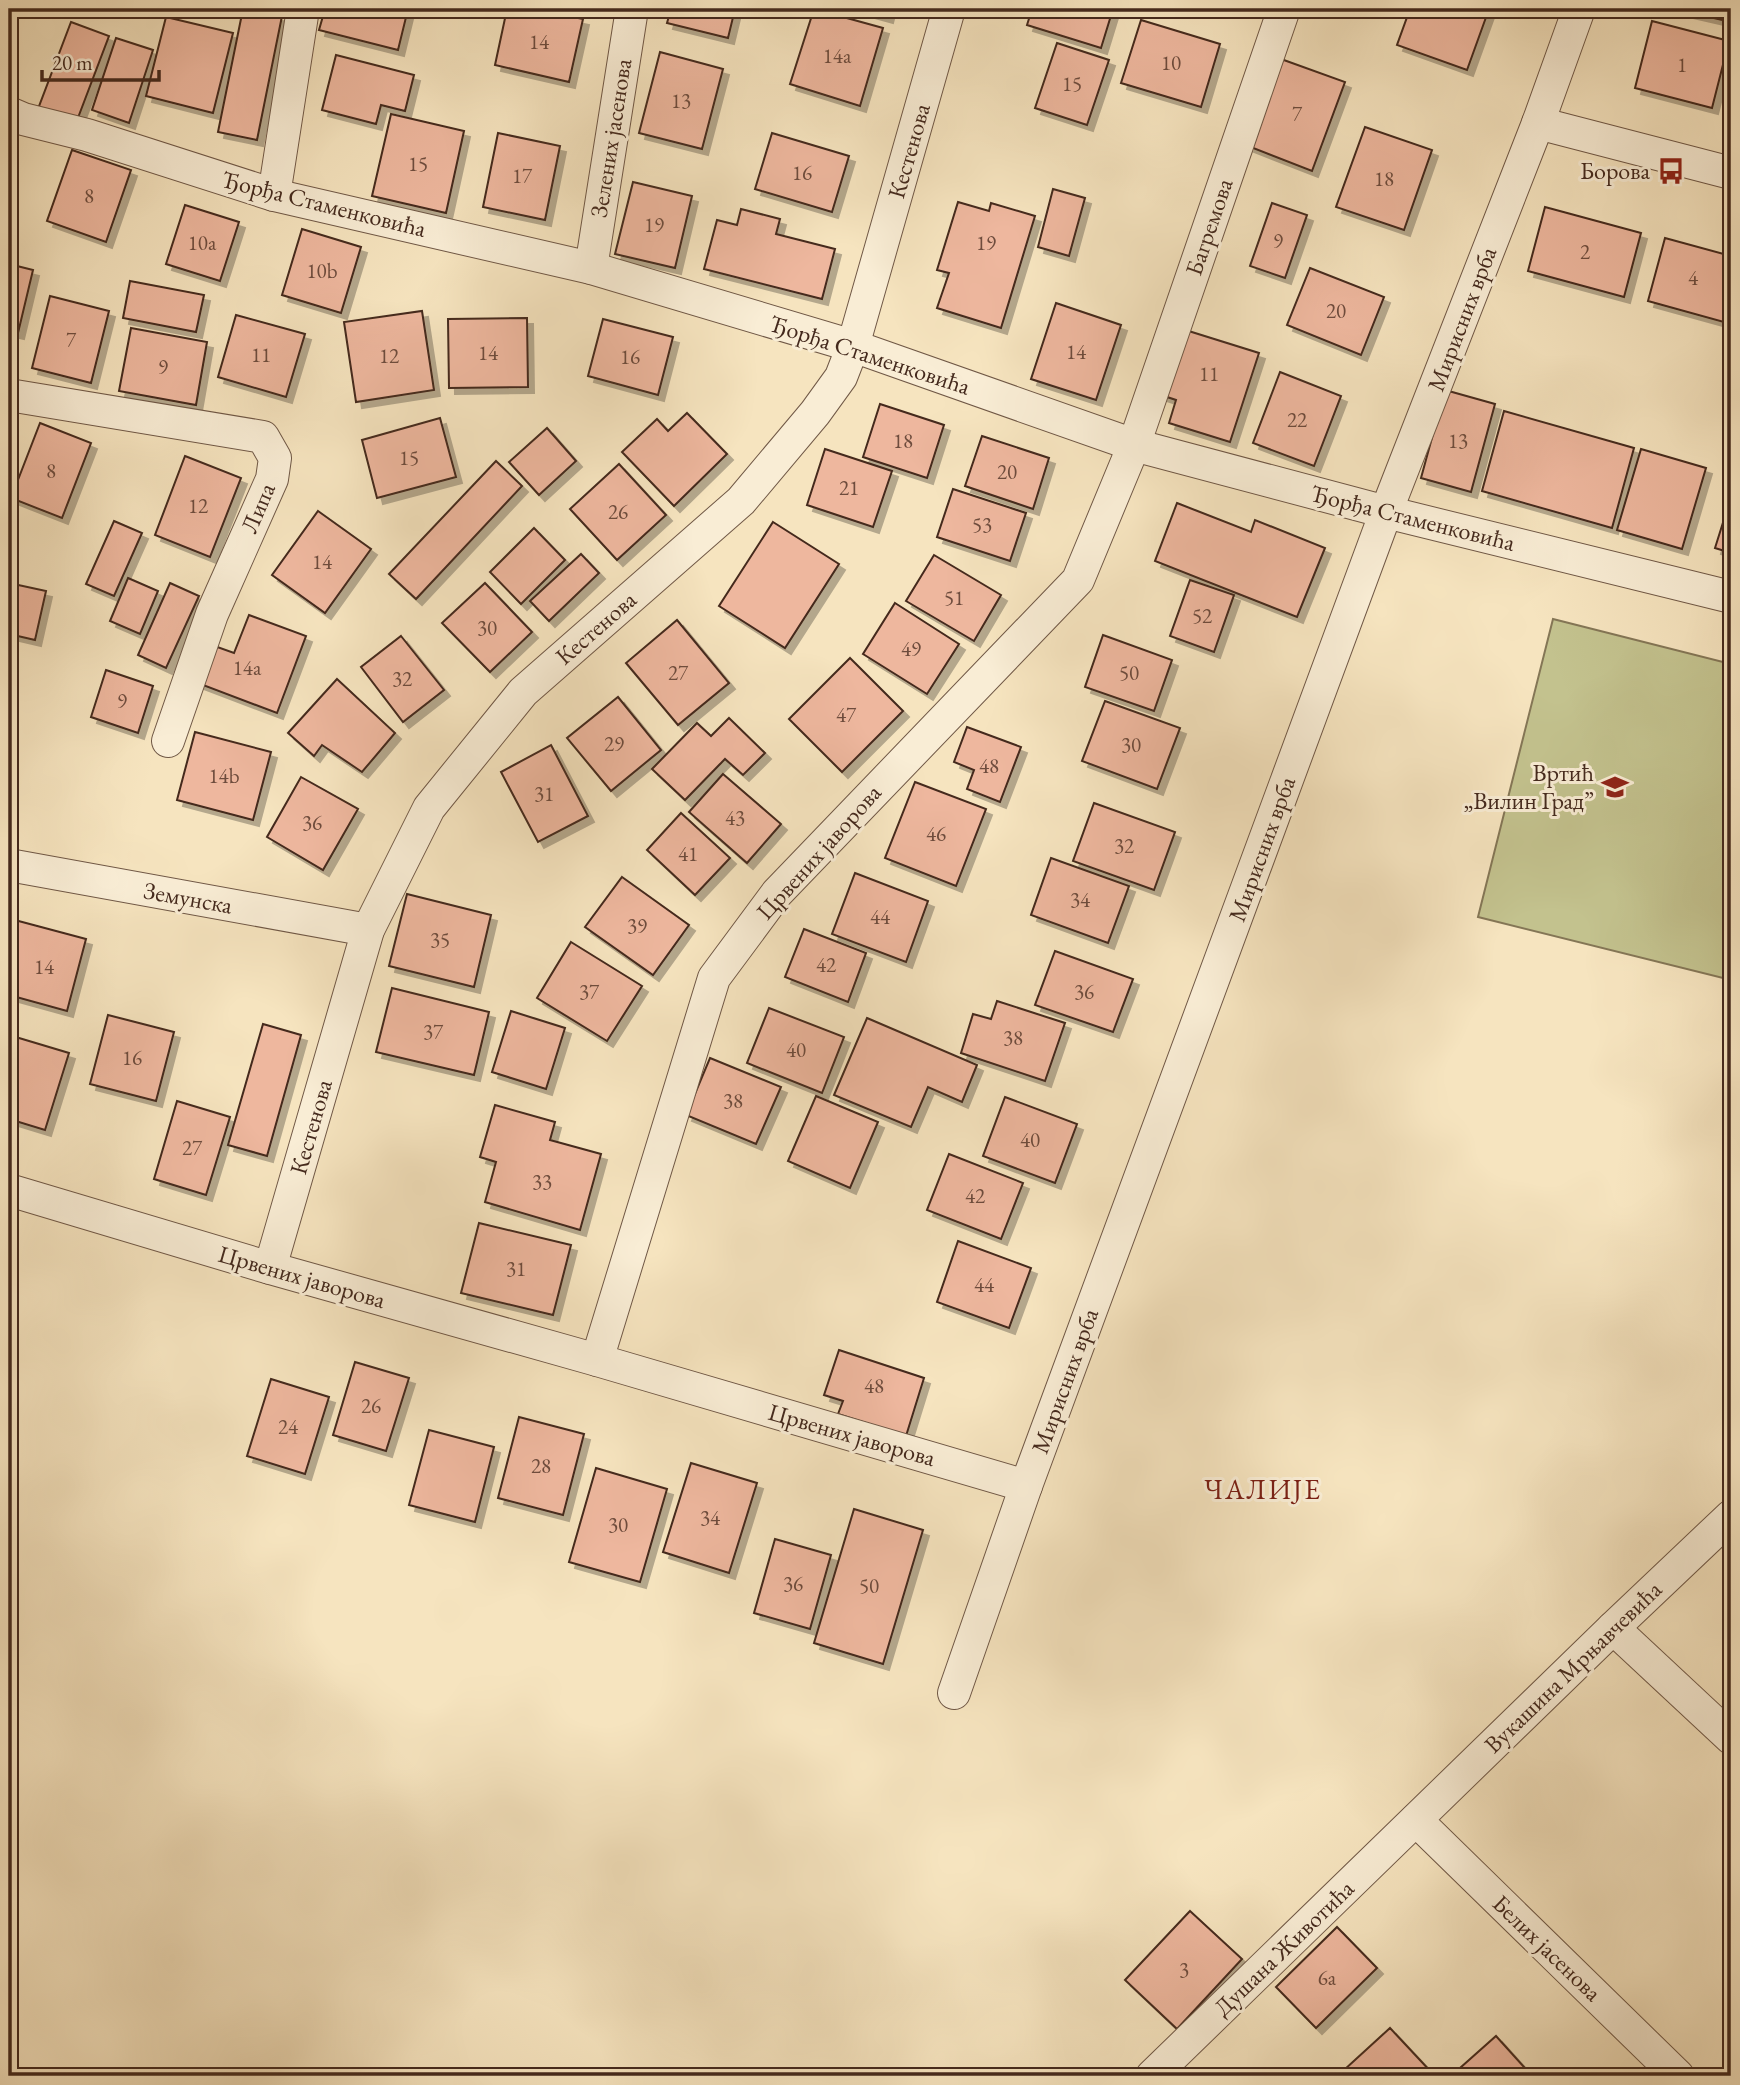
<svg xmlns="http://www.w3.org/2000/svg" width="1740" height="2085" font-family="'EB Garamond',serif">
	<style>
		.green { fill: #c3c28e; stroke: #847656; stroke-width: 2 }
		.building { fill: #eeb79e; stroke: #44291d; stroke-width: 2; filter: url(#shadow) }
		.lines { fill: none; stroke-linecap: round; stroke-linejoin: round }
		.street-casing { stroke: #705846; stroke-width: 34 }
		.street { stroke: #f9edd5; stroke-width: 32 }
		.labels { text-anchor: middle; stroke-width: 6; stroke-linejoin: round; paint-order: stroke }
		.number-label { font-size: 21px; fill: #6e4c3d }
		.street-label { font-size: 24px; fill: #44291d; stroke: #f9edd5 }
		.poi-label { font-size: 24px; fill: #44291d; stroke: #f9edd5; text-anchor: end }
		.quarter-label { font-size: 28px; letter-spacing: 2px; fill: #7a1f14; stroke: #f9edd5 }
	</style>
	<defs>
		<filter id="shadow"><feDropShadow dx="6" dy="6" stdDeviation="0" flood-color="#0004"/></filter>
	</defs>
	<rect width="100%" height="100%" fill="#f6e4bf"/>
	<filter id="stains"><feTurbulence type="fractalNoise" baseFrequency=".00286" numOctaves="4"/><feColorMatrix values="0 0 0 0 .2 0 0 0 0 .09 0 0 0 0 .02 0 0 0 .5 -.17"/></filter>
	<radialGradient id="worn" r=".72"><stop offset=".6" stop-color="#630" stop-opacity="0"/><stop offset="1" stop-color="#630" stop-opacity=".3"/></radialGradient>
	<polygon class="green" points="1553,619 1731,664 1731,980 1478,917"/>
	<g class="building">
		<polygon points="243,9 282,16 257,140 218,132"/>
		<polygon points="325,9 408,9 398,50 319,30"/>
		<polygon points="507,9 535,9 583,19 569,82 495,65"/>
		<polygon points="671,9 735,9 728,38 667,23"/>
		<polygon points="814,9 883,28 860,106 790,84"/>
		<polygon points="858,9 889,9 887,17"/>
		<polygon points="1032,9 1113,9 1101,48 1027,25"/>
		<polygon points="1410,9 1489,9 1467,70 1397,45"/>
		<polygon points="1674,9 1731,9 1731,22"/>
		<polygon points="166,17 233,33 213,113 146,96"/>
		<polygon points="1141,20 1220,44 1201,107 1121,83"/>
		<polygon points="1652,21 1729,41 1712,108 1635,88"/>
		<polygon points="71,22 109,36 76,123 38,109"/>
		<polygon points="116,38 153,50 129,123 92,110"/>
		<polygon points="1057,43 1109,60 1087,125 1035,108"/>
		<polygon points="660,52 723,69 702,149 639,133"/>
		<polygon points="336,55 414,75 405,111 381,105 376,124 322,110"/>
		<polygon points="1281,59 1345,82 1312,171 1248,146"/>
		<polygon points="391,114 464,131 446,213 372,196"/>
		<polygon points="1365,127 1432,150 1404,230 1336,207"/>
		<polygon points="498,133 560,146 545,220 483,207"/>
		<polygon points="772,133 849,156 832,212 755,189"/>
		<polygon points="72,150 131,170 106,242 47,221"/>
		<polygon points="633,182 692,196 675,268 615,254"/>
		<polygon points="1053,189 1085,198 1069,256 1038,247"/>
		<polygon points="958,202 989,211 991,203 1035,216 1001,328 937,308 949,273 937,270"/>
		<polygon points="1272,203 1307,215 1285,278 1250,266"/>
		<polygon points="185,205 239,222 220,281 166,264"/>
		<polygon points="1545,207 1641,233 1624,297 1528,271"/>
		<polygon points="741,209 780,219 776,234 835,249 822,299 704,269 717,220 737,225"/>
		<polygon points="302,229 361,247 341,313 282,295"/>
		<polygon points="1665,238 1731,256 1731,324 1648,301"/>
		<polygon points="9,264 33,270 18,333 9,331"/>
		<polygon points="1310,268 1384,297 1361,355 1287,325"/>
		<polygon points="130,281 204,295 196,332 123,318"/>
		<polygon points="50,296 109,311 91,383 32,368"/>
		<polygon points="1056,303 1121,325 1096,400 1031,379"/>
		<polygon points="422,311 434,390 356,402 344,322"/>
		<polygon points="236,315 305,334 286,397 218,377"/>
		<polygon points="527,318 528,387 449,388 448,319"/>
		<polygon points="603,319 673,337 658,395 588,376"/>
		<polygon points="131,328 207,342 196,405 119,391"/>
		<polygon points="1179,328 1259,353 1230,442 1169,423 1176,400 1158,394"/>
		<polygon points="1280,372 1341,396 1314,466 1253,443"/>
		<polygon points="1445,390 1495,404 1471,492 1421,478"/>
		<polygon points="880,404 944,425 927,478 863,457"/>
		<polygon points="1504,411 1634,448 1612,528 1482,491"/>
		<polygon points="687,413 727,454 674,506 622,452 657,419 668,431"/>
		<polygon points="440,418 456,477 377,498 362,440"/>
		<polygon points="40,423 91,443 62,518 11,498"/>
		<polygon points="547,428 576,461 539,495 509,462"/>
		<polygon points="982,436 1049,458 1033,509 965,486"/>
		<polygon points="825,449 892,471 873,527 807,505"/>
		<polygon points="1641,449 1706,468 1682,549 1617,530"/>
		<polygon points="185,456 241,478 210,557 155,535"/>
		<polygon points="496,461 522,486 416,599 389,574"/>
		<polygon points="619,464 666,515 617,560 570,509"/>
		<polygon points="953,489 1026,513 1010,561 937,537"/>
		<polygon points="1731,497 1731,553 1715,548"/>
		<polygon points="1177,503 1251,532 1255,520 1325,548 1297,617 1155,561"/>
		<polygon points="318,511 371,549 325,613 272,575"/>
		<polygon points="114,521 142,533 114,596 86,584"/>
		<polygon points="773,522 839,564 785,648 719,606"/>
		<polygon points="534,528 565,560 521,604 490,572"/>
		<polygon points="581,554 599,573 549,621 530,601"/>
		<polygon points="934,555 1001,595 974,641 906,601"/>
		<polygon points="128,578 158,591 140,634 110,621"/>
		<polygon points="1190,580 1234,595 1214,652 1170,636"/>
		<polygon points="9,583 46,591 35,640 9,634 12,615 9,615"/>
		<polygon points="170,583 199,596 166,668 138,655"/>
		<polygon points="485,583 532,632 490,672 442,623"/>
		<polygon points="895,603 959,644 927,694 863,654"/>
		<polygon points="249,615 306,636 277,713 195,682 209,644 234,653"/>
		<polygon points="677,620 729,683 678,725 626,663"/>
		<polygon points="1103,635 1172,660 1154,711 1085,687"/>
		<polygon points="401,636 444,690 403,722 361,667"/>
		<polygon points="850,658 903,711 842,772 789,719"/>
		<polygon points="106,670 153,686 138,733 91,717"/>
		<polygon points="337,679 395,733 362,772 322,745 314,756 288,733"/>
		<polygon points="618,697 661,750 611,791 567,738"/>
		<polygon points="1105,701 1180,728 1157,789 1082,761"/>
		<polygon points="729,718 765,753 743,775 725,759 685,800 652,769 697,723 711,736"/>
		<polygon points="967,727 1021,747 1000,802 967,789 974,770 954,762"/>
		<polygon points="195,732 271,752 253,820 177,800"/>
		<polygon points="551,745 588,816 538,842 501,772"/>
		<polygon points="723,774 781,824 747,863 689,812"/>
		<polygon points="301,777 358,809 323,870 267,837"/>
		<polygon points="915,782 986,809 956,886 885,858"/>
		<polygon points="1094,803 1175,832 1154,890 1073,861"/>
		<polygon points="681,813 730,858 695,895 647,850"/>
		<polygon points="1051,858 1129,886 1108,943 1031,915"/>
		<polygon points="855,873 928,901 906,962 832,934"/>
		<polygon points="622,877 689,925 653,975 585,927"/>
		<polygon points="407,894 491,915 474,987 389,966"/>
		<polygon points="11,919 86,939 67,1011 9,995 9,926"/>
		<polygon points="804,929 866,953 848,1002 785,977"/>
		<polygon points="571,942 642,986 607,1041 537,998"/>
		<polygon points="1055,951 1133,979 1113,1032 1035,1005"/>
		<polygon points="392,988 489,1012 474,1075 376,1052"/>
		<polygon points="997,1001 1065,1023 1045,1081 961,1053 973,1014 991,1019"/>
		<polygon points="769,1008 844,1037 822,1093 747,1063"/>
		<polygon points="511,1011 565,1028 546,1089 492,1072"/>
		<polygon points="108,1015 174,1032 156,1101 90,1084"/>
		<polygon points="867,1018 977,1065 962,1102 928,1087 911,1127 834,1095"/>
		<polygon points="263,1024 301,1035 267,1156 228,1145"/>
		<polygon points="9,1035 69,1053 45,1130 9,1119"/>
		<polygon points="710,1058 781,1087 756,1144 686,1115"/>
		<polygon points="816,1096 878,1122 850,1188 788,1161"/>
		<polygon points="1005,1097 1077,1124 1055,1183 983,1156"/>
		<polygon points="177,1101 230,1117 206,1195 154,1179"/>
		<polygon points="495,1105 555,1122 550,1140 601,1154 580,1230 485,1202 496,1162 480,1157"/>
		<polygon points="949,1154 1023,1183 1001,1239 927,1210"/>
		<polygon points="479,1223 571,1245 553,1315 461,1293"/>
		<polygon points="958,1241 1031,1268 1009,1328 937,1302"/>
		<polygon points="839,1350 924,1378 906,1436 838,1414 843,1401 824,1395"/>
		<polygon points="355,1362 409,1378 386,1451 333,1435"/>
		<polygon points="271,1379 329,1397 305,1474 247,1456"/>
		<polygon points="519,1417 584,1434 563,1515 498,1498"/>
		<polygon points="429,1430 494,1447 475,1522 409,1505"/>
		<polygon points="691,1463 757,1483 729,1573 663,1552"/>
		<polygon points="596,1468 667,1489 640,1582 569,1562"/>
		<polygon points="854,1509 923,1530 883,1664 814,1643"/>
		<polygon points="775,1539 831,1555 810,1629 754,1613"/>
		<polygon points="1190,1911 1242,1959 1177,2029 1125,1980"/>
		<polygon points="1337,1927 1377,1968 1316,2028 1276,1987"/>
		<polygon points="1390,2028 1433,2074 1431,2076 1350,2076 1344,2070"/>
		<polygon points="1496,2036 1532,2076 1451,2076"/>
	</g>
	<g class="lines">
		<defs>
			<g id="street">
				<polyline points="9,113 23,119 87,135 274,195 591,268 853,346 1134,445 1386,512 1731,597"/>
				<polyline points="1538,123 1731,173"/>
				<polyline points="274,195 303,9"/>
				<polyline points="591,268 632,9"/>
				<polyline points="9,395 263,437 275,458 272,479 212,614 168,741"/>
				<polyline points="9,865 368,930"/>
				<polyline points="9,1190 270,1268 597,1360 1026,1486"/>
				<polyline points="270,1268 368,930 429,808 523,692 741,501 815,413 841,377 853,346 949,9"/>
				<polyline points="597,1360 714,978 777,893 1078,580 1134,445 1284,9"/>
				<polyline points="1613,1628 1731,1738"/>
				<polyline points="954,1693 1026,1486 1386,512 1538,123 1579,9"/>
				<polyline points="1416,1820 1678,2076"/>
				<polyline points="1152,2076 1613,1628 1731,1516"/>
			</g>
		</defs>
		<use href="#street" class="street-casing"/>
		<use href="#street" class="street"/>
	</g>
	<defs>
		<symbol id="bus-bare" viewBox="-9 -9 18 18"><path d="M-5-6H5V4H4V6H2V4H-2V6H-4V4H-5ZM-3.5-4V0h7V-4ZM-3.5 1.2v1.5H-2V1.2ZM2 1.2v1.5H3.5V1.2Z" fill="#8f2418" stroke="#f9edd5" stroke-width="2.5" paint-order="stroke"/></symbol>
		<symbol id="school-bare" viewBox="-9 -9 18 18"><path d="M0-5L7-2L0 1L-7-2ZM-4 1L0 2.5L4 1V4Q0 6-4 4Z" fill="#8f2418" stroke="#f9edd5" stroke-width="2.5" paint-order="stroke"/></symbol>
	</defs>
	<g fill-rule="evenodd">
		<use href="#bus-bare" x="1652" y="152" width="38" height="38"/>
		<use href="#school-bare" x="1596" y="768" width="38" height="38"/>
	</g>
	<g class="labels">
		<g class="number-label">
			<text x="539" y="49">14</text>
			<text x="837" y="63">14a</text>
			<text x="1171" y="70">10</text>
			<text x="1682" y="72">1</text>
			<text x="1072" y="91">15</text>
			<text x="681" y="108">13</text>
			<text x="1297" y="121">7</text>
			<text x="418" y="171">15</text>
			<text x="802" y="180">16</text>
			<text x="522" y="183">17</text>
			<text x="1384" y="186">18</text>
			<text x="89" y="203">8</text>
			<text x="654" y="232">19</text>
			<text x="1278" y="248">9</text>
			<text x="202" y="250">10a</text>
			<text x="986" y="250">19</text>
			<text x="1585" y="259">2</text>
			<text x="322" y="278">10b</text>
			<text x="1693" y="285">4</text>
			<text x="1336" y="318">20</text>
			<text x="71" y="347">7</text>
			<text x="1076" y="359">14</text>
			<text x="488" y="360">14</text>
			<text x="261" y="362">11</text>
			<text x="389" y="363">12</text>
			<text x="630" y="364">16</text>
			<text x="163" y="374">9</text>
			<text x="1209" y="381">11</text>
			<text x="1297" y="427">22</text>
			<text x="903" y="448">18</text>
			<text x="1458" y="448">13</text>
			<text x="409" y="465">15</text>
			<text x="51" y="478">8</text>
			<text x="1007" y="479">20</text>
			<text x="849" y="495">21</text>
			<text x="198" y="513">12</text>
			<text x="618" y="519">26</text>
			<text x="982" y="532">53</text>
			<text x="322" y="569">14</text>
			<text x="954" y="605">51</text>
			<text x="1202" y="623">52</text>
			<text x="487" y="635">30</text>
			<text x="911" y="656">49</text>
			<text x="247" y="675">14a</text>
			<text x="678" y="680">27</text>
			<text x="1129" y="680">50</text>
			<text x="402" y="686">32</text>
			<text x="122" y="708">9</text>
			<text x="846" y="722">47</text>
			<text x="614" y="751">29</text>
			<text x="1131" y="752">30</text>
			<text x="989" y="773">48</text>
			<text x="224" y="783">14b</text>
			<text x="544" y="801">31</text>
			<text x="735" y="825">43</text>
			<text x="312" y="830">36</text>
			<text x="936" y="841">46</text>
			<text x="1124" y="853">32</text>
			<text x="688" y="861">41</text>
			<text x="1080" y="907">34</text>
			<text x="880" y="924">44</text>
			<text x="637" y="933">39</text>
			<text x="440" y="947">35</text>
			<text x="826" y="972">42</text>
			<text x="44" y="974">14</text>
			<text x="589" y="999">37</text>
			<text x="1084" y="999">36</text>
			<text x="433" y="1039">37</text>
			<text x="1013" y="1045">38</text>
			<text x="796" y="1057">40</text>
			<text x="132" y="1065">16</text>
			<text x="733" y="1108">38</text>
			<text x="1030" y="1147">40</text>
			<text x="192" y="1155">27</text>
			<text x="542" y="1189">33</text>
			<text x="975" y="1203">42</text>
			<text x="516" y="1276">31</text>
			<text x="984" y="1292">44</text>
			<text x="874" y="1393">48</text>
			<text x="371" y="1413">26</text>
			<text x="288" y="1434">24</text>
			<text x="541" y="1473">28</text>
			<text x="710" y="1525">34</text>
			<text x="618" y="1532">30</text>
			<text x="793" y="1591">36</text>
			<text x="869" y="1593">50</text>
			<text x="1184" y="1977">3</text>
			<text x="1327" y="1985">6a</text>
		</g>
		<g class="street-label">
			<text transform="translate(611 138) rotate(-81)" y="8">Зелених јасенова</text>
			<text transform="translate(909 151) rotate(-74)" y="8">Кестенова</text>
			<text transform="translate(324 204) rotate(14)" y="8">Ђорђа Стаменковића</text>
			<text transform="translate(1209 227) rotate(-71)" y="8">Багремова</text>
			<text transform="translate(1462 319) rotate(-69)" y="8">Мирисних врба</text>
			<text transform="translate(870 355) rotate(18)" y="8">Ђорђа Стаменковића</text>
			<text transform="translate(258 508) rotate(-67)" y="8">Липа</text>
			<text transform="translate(1413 518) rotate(14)" y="8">Ђорђа Стаменковића</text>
			<text transform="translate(596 628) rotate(-41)" y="8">Кестенова</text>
			<text transform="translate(1262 849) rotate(-70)" y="8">Мирисних врба</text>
			<text transform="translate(819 852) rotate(-48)" y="8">Црвених јаворова</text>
			<text transform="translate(188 898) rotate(10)" y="8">Земунска</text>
			<text transform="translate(311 1127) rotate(-74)" y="8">Кестенова</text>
			<text transform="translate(302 1277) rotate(16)" y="8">Црвених јаворова</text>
			<text transform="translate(1065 1381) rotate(-70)" y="8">Мирисних врба</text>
			<text transform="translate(852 1435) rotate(16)" y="8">Црвених јаворова</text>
			<text transform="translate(1573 1667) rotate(-44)" y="8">Вукашина Мрњавчевића</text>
			<text transform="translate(1284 1948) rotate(-44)" y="8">Душана Животића</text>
			<text transform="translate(1547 1948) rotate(44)" y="8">Белих јасенова</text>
		</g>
		<g class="poi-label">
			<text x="1650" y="179">Борова</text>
			<text x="1594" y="781">Вртић<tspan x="1594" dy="28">„Вилин Град”</tspan></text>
		</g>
		<g class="quarter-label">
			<text x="1263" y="1499">ЧАЛИЈЕ</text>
		</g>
	</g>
	<rect width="1740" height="2085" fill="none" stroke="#f6e4bf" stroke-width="35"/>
	<rect x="10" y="10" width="1719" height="2064" fill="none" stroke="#44291d" stroke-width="3.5"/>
	<rect x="18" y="18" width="1705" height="2050" fill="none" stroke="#44291d" stroke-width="2"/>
	<path d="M42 70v10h117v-10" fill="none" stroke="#44291d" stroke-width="3.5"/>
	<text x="52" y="70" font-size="21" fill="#44291d" stroke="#f9edd5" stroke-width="5" paint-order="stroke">20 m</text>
	<rect width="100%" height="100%" filter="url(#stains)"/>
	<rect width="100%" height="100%" fill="url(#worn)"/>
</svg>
